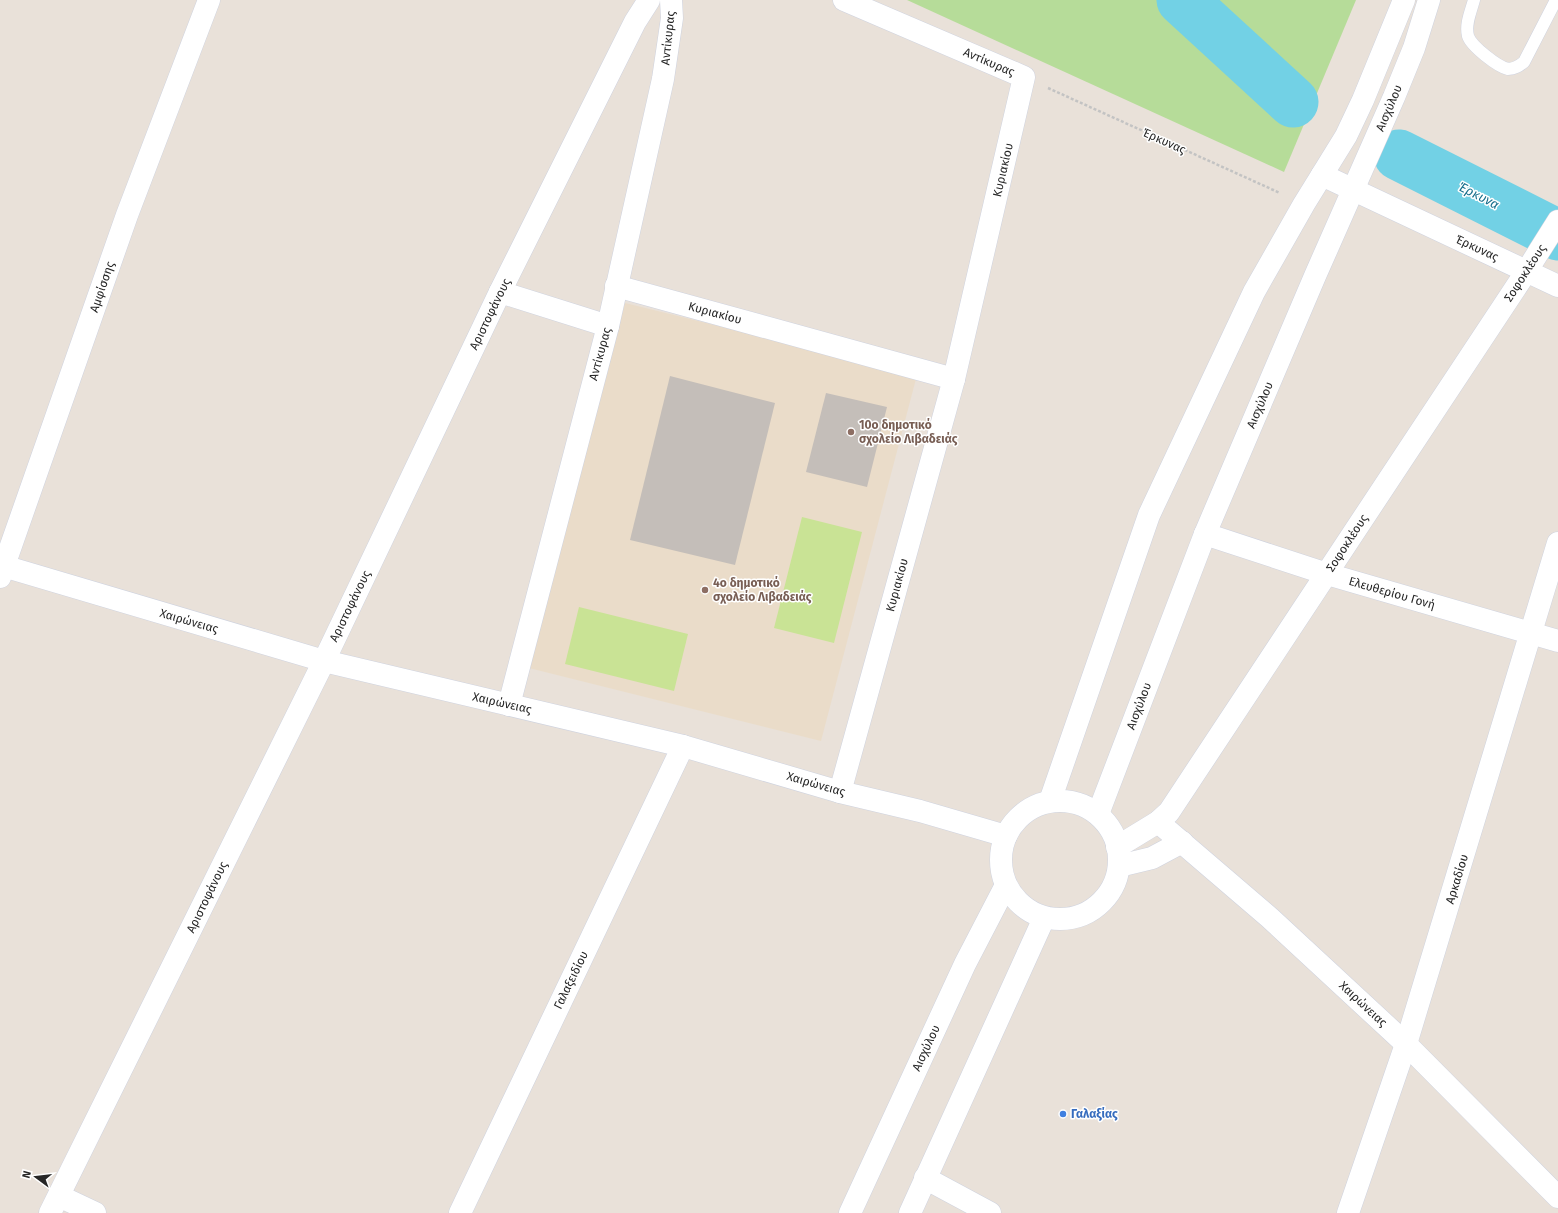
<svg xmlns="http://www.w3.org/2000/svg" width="1558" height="1213" font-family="'Fira Sans',sans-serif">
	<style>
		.education { fill: #eadcc9 }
		.green { fill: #b6dc99 }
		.pitch { fill: #c9e395 }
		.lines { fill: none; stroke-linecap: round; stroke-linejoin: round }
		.river { stroke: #72d1e5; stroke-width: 51 }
		.building { fill: #c4beb9 }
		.lane-casing { stroke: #cfd3df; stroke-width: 13 }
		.street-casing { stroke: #cfd3df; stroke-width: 23 }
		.path { stroke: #c3c3c3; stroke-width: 2.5; stroke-dasharray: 3 2; stroke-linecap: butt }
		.lane { stroke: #fff; stroke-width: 12 }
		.street { stroke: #fff; stroke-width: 22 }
		.education-dot { fill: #8d6e63; stroke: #fff; stroke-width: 1.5 }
		.shop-dot { fill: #3f7fe0; stroke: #fff; stroke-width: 1.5 }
		.labels { text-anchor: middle; stroke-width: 3; stroke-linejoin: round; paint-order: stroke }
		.street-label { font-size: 12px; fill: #272727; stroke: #fff }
		.education-label { font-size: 12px; font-weight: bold; fill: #785e54; stroke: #fff; text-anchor: start }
		.shop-label { font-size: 12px; font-weight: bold; fill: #366cbe; stroke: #fff; text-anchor: start }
		.water-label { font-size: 13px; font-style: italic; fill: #166e8c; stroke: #fff }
	</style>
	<rect width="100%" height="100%" fill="#e9e1d9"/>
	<polygon class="education" points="625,303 917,375 821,741 529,668"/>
	<polygon class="green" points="907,0 1356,0 1284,172"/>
	<g class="pitch">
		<polygon points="802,517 862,532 834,643 774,628"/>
		<polygon points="579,607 688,634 674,691 565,664"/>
	</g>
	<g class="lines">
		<g class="river">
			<polyline points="1182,0 1293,102"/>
			<polyline points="1399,155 1558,235"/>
		</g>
	</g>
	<g class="building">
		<polygon points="670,376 775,403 735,565 630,540"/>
		<polygon points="826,393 887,407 867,487 806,472"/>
	</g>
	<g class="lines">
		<defs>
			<path id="lane" d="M1474,0C1471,11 1465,24 1468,36C1471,46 1498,67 1508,69C1515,69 1519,66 1524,62L1556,0"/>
			<g id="street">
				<polyline points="1322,175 1558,286"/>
				<polyline points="616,286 954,379"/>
				<polyline points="500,292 608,326"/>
				<polyline points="1205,534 1327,574 1558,641"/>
				<polyline points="0,565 324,661 683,746 840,792 920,811 1006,836"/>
				<polyline points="0,577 127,215 209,0"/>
				<polyline points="509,705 608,326 663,79 672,18 671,0"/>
				<polyline points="840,792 954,379 1024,77 844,0"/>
				<polyline points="1050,801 1149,515 1254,292 1304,204 1346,136 1363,100 1404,0"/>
				<circle cx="1060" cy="860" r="59"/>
				<polyline points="1098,814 1205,534 1315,276 1394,97 1414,48 1429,0"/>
				<polyline points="1158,822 1270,918 1406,1044 1558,1197"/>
				<polyline points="1117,847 1158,822 1169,812 1526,272 1558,221"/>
				<polyline points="1119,866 1152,858 1182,842"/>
				<polyline points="925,1178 990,1213"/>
				<polyline points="59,1196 95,1213"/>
				<polyline points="50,1213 324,661 500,292 635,22 649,0"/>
				<polyline points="460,1213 683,746"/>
				<polyline points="850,1213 965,964 1006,885"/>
				<polyline points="910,1213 1044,918"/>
				<polyline points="1348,1213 1406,1044 1558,543"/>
			</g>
		</defs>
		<use href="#lane" class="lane-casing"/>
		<use href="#street" class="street-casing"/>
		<polyline class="path" points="1048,88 1280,193"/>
		<use href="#lane" class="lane"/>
		<use href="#street" class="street"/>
	</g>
	<g class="education-dot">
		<circle cx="851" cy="432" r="4"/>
		<circle cx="705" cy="590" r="4"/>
	</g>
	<circle class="shop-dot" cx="1063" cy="1114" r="4"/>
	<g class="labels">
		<g class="street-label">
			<text transform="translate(668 38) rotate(-84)" y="4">Αντίκυρας</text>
			<text transform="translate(989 62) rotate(23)" y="4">Αντίκυρας</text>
			<text transform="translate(1389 108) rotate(-67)" y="4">Αισχύλου</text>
			<text transform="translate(1164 141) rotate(24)" y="4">Έρκυνας</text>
			<text transform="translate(1003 170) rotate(-77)" y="4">Κυριακίου</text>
			<text transform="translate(1477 248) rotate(25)" y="4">Έρκυνας</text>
			<text transform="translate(1525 273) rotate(-57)" y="4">Σοφοκλέους</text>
			<text transform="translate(102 287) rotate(-71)" y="4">Αμφίσσης</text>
			<text transform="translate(715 313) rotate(15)" y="4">Κυριακίου</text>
			<text transform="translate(490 314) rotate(-64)" y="4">Αριστοφάνους</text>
			<text transform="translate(600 354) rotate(-75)" y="4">Αντίκυρας</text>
			<text transform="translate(1260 405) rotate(-67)" y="4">Αισχύλου</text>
			<text transform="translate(1347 543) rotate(-57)" y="4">Σοφοκλέους</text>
			<text transform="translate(897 585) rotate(-75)" y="4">Κυριακίου</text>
			<text transform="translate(1392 593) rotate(16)" y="4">Ελευθερίου Γονή</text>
			<text transform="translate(350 606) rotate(-64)" y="4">Αριστοφάνους</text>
			<text transform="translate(189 621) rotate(16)" y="4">Χαιρώνειας</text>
			<text transform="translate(502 703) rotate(13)" y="4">Χαιρώνειας</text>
			<text transform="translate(1139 706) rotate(-69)" y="4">Αισχύλου</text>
			<text transform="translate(816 784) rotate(16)" y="4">Χαιρώνειας</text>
			<text transform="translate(1457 879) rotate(-73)" y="4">Αρκαδίου</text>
			<text transform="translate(207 897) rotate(-64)" y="4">Αριστοφάνους</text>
			<text transform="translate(571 980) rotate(-64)" y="4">Γαλαξειδίου</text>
			<text transform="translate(1363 1004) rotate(43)" y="4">Χαιρώνειας</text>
			<text transform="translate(926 1048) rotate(-65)" y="4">Αισχύλου</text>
		</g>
		<g class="education-label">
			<text x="859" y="429">10ο δημοτικό<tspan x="859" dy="14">σχολείο Λιβαδειάς</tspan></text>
			<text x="713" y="587">4ο δημοτικό<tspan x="713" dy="14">σχολείο Λιβαδειάς</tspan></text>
		</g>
		<g class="shop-label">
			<text x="1071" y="1118">Γαλαξίας</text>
		</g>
		<g class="water-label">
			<text transform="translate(1479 195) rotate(27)" y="5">Έρκυνα</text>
		</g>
	</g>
	<g transform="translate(36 1177) rotate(285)" stroke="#ffffff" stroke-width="3" paint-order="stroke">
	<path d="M0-3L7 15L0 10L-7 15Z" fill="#272727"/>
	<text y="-6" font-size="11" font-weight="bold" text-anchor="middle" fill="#272727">N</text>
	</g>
</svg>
